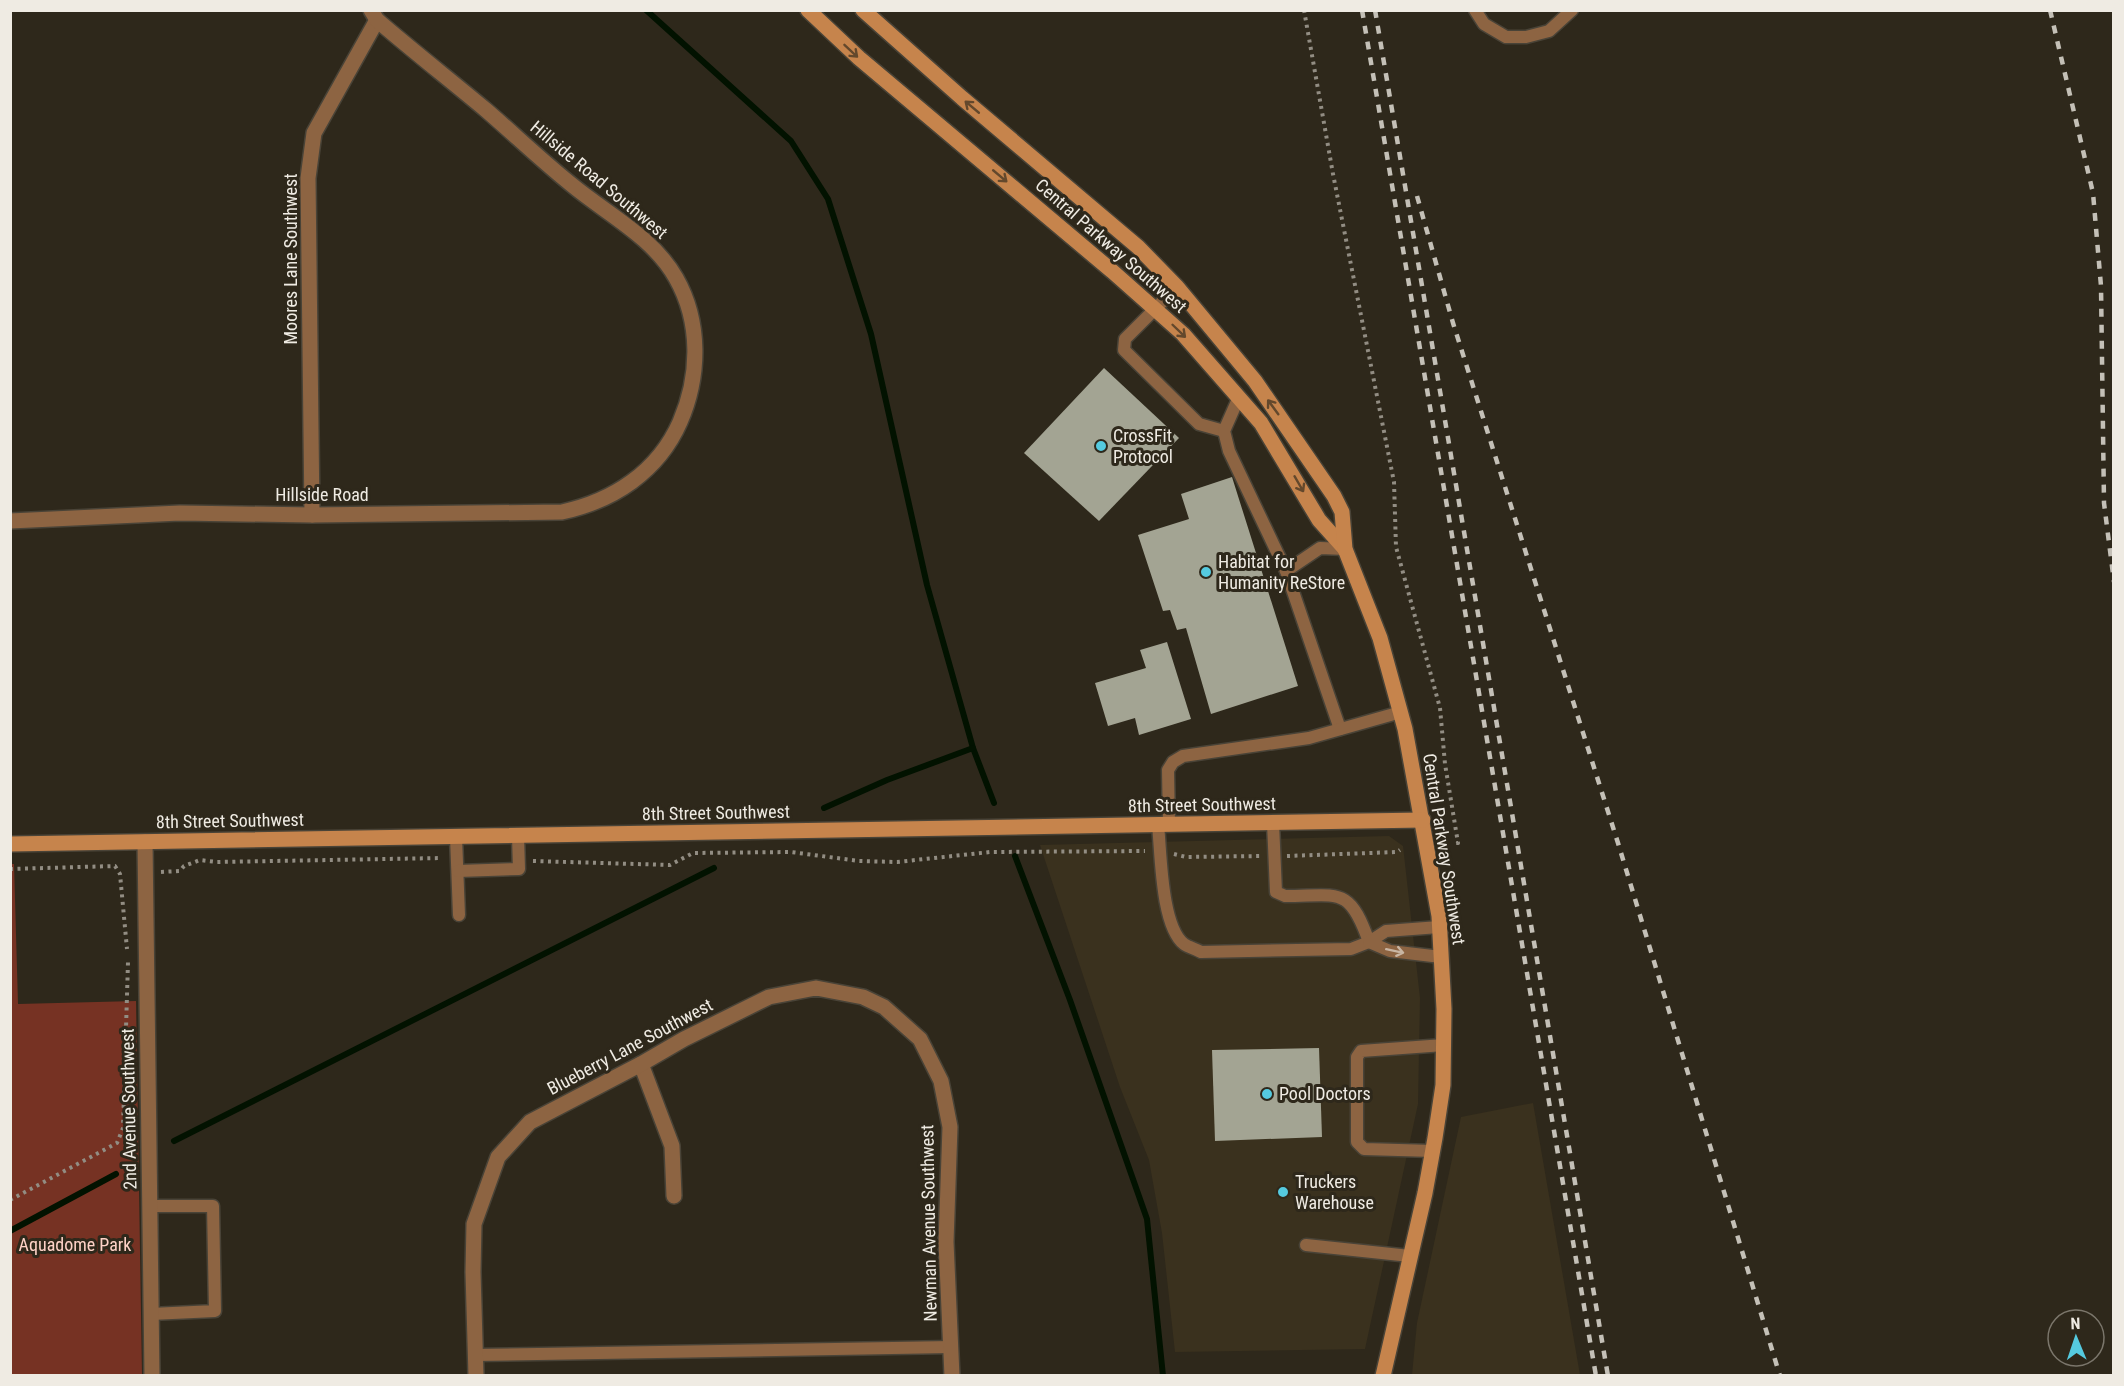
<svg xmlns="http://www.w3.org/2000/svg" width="2124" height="1386" font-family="'Roboto Condensed',sans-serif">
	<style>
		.built { fill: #3a311e }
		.green { fill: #763223 }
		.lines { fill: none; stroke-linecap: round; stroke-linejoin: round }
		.stream { stroke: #021200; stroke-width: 6 }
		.building { fill: #a3a493 }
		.lane-casing { stroke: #494337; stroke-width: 15 }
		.street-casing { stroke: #494337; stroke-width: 18 }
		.secondary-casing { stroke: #494337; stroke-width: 18 }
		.path { stroke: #928d83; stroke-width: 4; stroke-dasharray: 3 4.5; stroke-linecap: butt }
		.lane { stroke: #8d6442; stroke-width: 12 }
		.street { stroke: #8d6442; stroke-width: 15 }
		.secondary { stroke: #c6844c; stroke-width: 15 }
		.rail { stroke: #c4c0b7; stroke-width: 4.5; stroke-dasharray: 8 8; stroke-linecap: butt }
		.oneway { stroke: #63482c }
		.oneway2 { stroke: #c8b5a3 }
		.poi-dot { fill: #55cadf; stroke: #2e281b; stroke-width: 2 }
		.labels { text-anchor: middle; stroke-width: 6; stroke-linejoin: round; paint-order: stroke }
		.street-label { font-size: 18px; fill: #efebe3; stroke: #2e281b }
		.poi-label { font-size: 18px; fill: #efebe3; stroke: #2e281b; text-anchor: start }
		.park-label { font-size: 18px; fill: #fed2c7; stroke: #2e281b }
	</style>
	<rect width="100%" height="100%" fill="#2e281b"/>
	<g class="built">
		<polygon points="1389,836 1403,846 1420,998 1418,1104 1365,1349 1175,1352 1162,1233 1149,1160 1120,1087 1040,845"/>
		<polygon points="1533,1103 1580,1375 1412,1375 1417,1323 1461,1117"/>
	</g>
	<polygon class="green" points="10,864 14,864 18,1004 136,1001 142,1375 11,1375"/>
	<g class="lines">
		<g class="stream">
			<polyline points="646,10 791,141 828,199 871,334 927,585 973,748 994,803"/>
			<polyline points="824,808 887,780 973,748"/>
			<polyline points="1015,856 1070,1000 1147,1219 1163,1376"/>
			<polyline points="174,1141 714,868"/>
			<polyline points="10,1231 116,1174"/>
		</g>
	</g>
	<g class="building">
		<polygon points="1104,368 1179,438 1099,521 1024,453"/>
		<polygon points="1232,477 1298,686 1211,714 1186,628 1177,630 1170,610 1163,611 1138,535 1189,519 1181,494"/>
		<polygon points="1167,642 1191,719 1139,735 1135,718 1108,726 1095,683 1146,668 1140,650"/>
		<polygon points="1319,1048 1322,1137 1215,1141 1212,1050"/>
	</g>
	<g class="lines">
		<defs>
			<g id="lane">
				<polyline points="1475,10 1484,24 1506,37 1526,37 1549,31 1572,10"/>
				<polyline points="1177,287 1125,339 1124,350 1199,424 1224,431"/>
				<polyline points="1239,397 1224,431 1229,451 1286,571 1340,729"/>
				<polyline points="1286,571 1320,548 1345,549"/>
				<path d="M1158,825C1161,853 1161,926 1184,944C1188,947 1196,949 1201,952L1351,949L1369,942C1349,885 1339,896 1285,896L1276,892L1273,823"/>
				<polyline points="1169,825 1168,770 1173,762 1183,756 1309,738 1401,712"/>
				<polyline points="456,837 459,915"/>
				<polyline points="458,871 519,869 518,836"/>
				<polyline points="1439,927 1386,931 1369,942 1390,951 1441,957"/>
				<polyline points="1433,1151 1364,1149 1357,1142 1357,1057 1361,1051 1444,1045"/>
				<polyline points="150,1206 213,1206 215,1311 151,1314"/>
				<polyline points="1306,1245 1410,1256"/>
				<polyline points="475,1355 951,1347"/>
			</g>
			<g id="street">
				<polyline points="312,515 308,178 314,133 377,20"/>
				<path d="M10,521L180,513L312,515L562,512C613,501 658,472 680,422C700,376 701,322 676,278C653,237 607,214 572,185C542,161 515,135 486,110C450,80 413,51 377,20L371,10"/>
				<polyline points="145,842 152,1376"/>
				<polyline points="641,1064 672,1146 674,1196"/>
				<polyline points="476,1376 473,1272 474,1224 498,1157 530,1122 641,1064 684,1039 769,997 816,988 863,997 884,1007 920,1039 941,1081 950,1127 946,1242 952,1376"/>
			</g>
			<g id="secondary">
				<polyline points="808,10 859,58 1112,271 1183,334 1261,423 1319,520 1345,549"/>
				<polyline points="863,10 962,98 1138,247 1177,287 1255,381 1334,496 1342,512 1345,549 1380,638 1405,729 1439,916 1444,1009 1443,1085 1435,1138 1425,1193 1383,1376"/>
				<polyline points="10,844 1423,820"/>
			</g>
		</defs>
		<use href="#lane" class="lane-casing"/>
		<use href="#street" class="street-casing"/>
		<use href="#secondary" class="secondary-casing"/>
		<g class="path">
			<polyline points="1304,10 1333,174 1394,482 1396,547 1440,708 1445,764 1458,843 1453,843"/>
			<polyline points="1174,854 1186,857 1262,856"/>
			<polyline points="1287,856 1397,852 1400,850"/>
			<polyline points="533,861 670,865 693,853 791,852 859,861 897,862 990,852 1145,851"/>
			<polyline points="10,869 115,866 120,874 127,949"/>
			<polyline points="161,872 180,871 184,866 200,860 217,862 442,858"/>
			<polyline points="10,1200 117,1143 123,1128 128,962"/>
		</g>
		<use href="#lane" class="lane"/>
		<use href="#street" class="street"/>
		<use href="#secondary" class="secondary"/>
		<g class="rail">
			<polyline points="1362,10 1596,1376"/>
			<polyline points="1375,10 1608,1376"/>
			<polyline points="2050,10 2093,193 2101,286 2104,503 2114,582"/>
			<polyline points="1417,196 1453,323 1618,843 1780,1376"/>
		</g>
	</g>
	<defs><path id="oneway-shaft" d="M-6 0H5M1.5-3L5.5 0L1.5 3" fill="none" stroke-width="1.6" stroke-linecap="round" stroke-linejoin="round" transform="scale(1.5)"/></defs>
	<g class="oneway">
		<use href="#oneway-shaft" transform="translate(851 51) rotate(43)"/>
		<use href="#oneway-shaft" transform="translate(972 107) rotate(-140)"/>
		<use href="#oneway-shaft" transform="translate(1000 176) rotate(40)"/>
		<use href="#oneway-shaft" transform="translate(1179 331) rotate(44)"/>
		<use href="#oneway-shaft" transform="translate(1273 407) rotate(-126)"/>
		<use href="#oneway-shaft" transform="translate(1299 484) rotate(60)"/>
	</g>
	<use class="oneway2" href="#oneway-shaft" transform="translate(1395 951) rotate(12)"/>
	<g class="poi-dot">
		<circle cx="1101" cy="446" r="6"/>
		<circle cx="1206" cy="572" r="6"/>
		<circle cx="1267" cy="1094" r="6"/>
		<circle cx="1283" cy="1192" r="6"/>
	</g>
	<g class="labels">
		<g class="street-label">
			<text transform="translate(599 180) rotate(40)" y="6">Hillside Road Southwest</text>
			<text transform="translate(1111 246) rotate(41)" y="6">Central Parkway Southwest</text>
			<text transform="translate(291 259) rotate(-90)" y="6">Moores Lane Southwest</text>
			<text x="322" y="501">Hillside Road</text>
			<text transform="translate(1202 805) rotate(-1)" y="6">8th Street Southwest</text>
			<text transform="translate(716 813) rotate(-1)" y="6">8th Street Southwest</text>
			<text transform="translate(230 821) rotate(-1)" y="6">8th Street Southwest</text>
			<text transform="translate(1444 849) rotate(81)" y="6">Central Parkway Southwest</text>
			<text transform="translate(630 1047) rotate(-28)" y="6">Blueberry Lane Southwest</text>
			<text transform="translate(129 1109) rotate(-91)" y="6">2nd Avenue Southwest</text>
			<text transform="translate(929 1223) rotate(-91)" y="6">Newman Avenue Southwest</text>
		</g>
		<g class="poi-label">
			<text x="1113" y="442">CrossFit<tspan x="1113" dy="21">Protocol</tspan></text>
			<text x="1218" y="568">Habitat for<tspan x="1218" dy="21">Humanity ReStore</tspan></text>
			<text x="1279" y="1100">Pool Doctors</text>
			<text x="1295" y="1188">Truckers<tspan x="1295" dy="21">Warehouse</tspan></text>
		</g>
		<g class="park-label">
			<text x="75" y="1251">Aquadome Park</text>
		</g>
	</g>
	<rect width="2124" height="1386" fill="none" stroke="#efebe3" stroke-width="24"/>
	<g transform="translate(2076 1338) rotate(358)"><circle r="28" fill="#2e281b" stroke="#7b766b" stroke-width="1.5"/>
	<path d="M0-4.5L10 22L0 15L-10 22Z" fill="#55cadf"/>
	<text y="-9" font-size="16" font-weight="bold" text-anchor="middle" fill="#efebe3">N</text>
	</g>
</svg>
